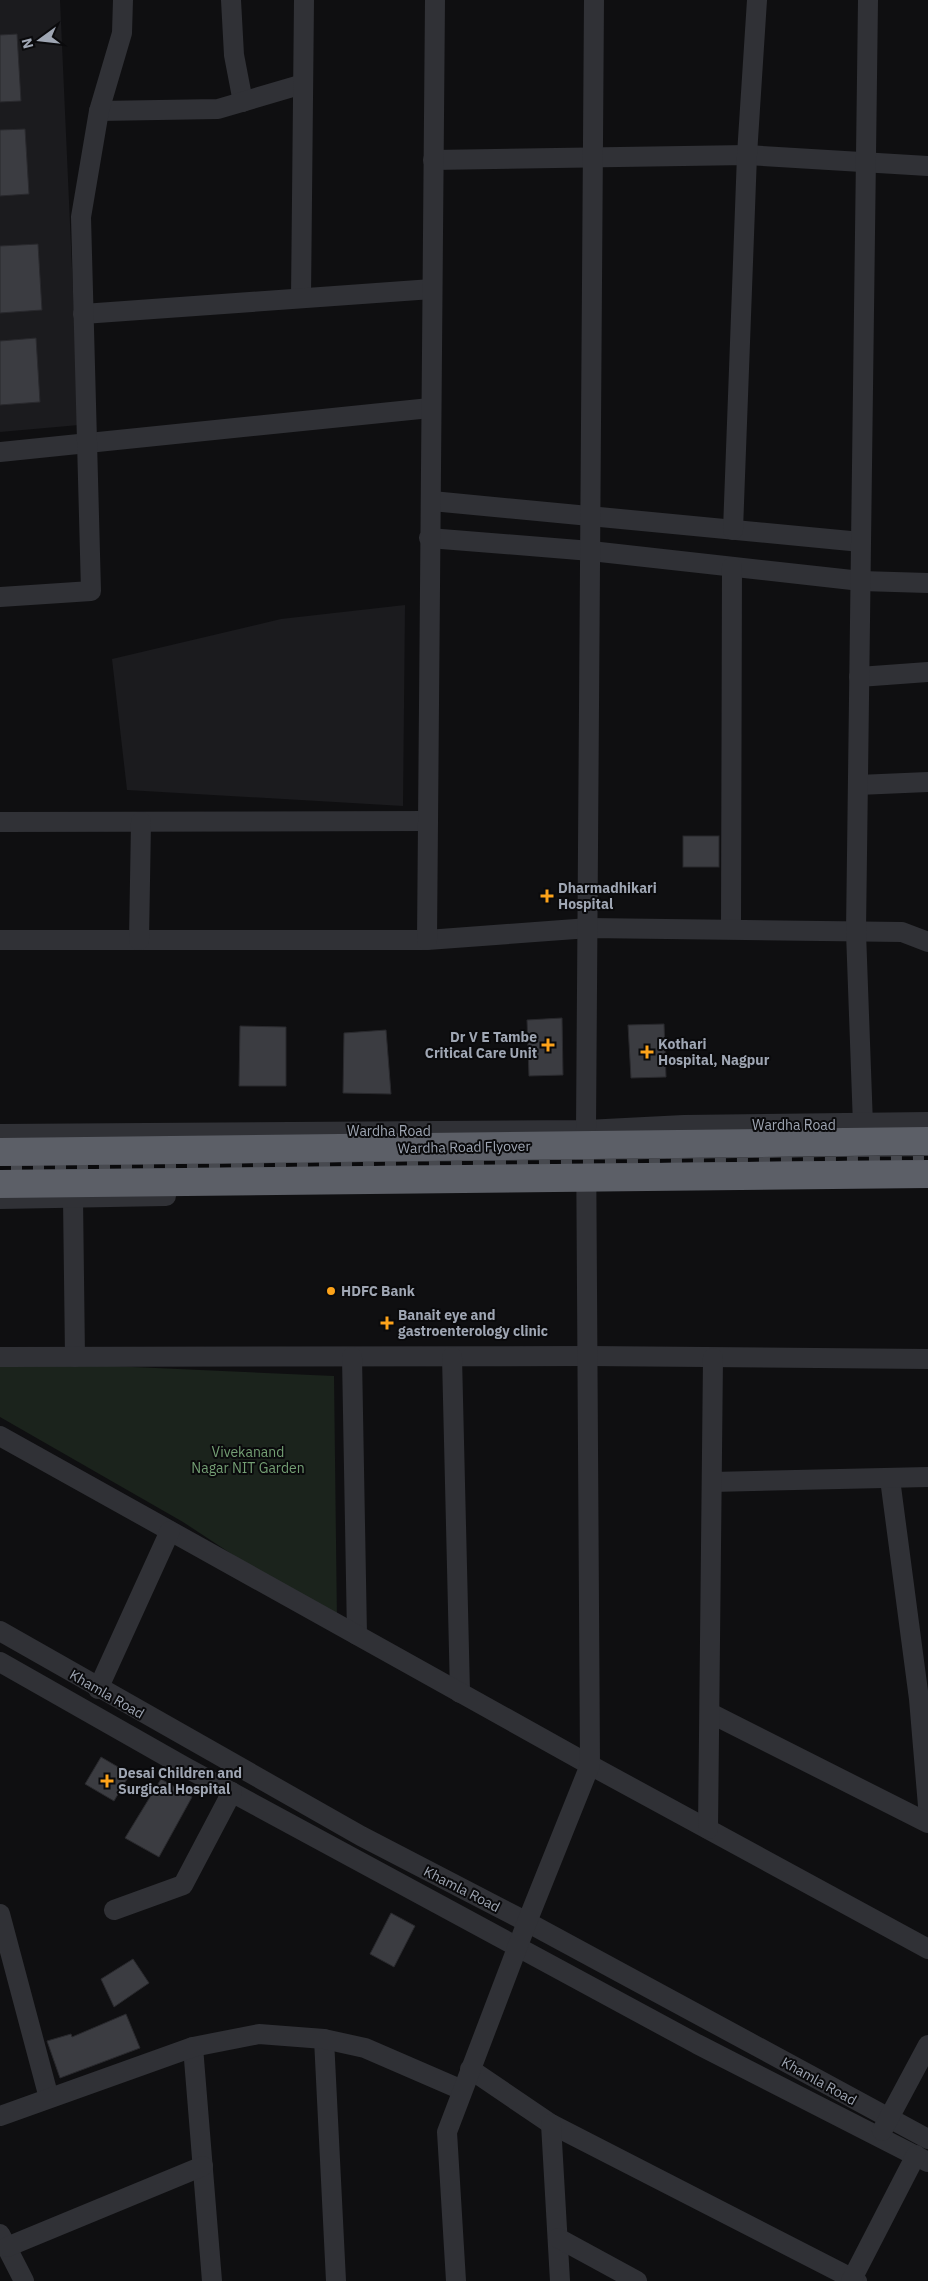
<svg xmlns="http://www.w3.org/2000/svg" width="928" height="2281" font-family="'IBM Plex Sans',sans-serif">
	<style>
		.built { fill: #1b1b1e }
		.green { fill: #1b231c }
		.building { fill: #3b3c41; stroke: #29292d }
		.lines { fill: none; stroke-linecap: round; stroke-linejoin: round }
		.minor { stroke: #303136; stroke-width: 20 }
		.rail-casing { stroke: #47494f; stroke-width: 5.5 }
		.rail { stroke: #0a0a0c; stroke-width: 4; stroke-dasharray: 11; stroke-linecap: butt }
		.highway-bridge { stroke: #5c5f67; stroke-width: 28 }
		.poi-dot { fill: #fda31a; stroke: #0a0a0c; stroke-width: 2 }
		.labels { text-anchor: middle; stroke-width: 4; stroke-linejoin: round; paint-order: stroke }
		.poi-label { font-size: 14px; font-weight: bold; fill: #9fa6b3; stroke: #0a0a0c; text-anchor: start }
		.street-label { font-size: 14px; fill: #9fa6b3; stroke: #0a0a0c }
		.park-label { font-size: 14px; fill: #749f74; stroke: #0a0a0c }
	</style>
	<rect width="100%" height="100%" fill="#0f0f11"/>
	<g class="built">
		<polygon points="0,0 60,0 79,425 0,432"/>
		<polygon points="405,605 403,806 127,790 112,659 281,619"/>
	</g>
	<polygon class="green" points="0,1361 334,1376 337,1623 183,1522 0,1417"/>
	<g class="building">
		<polygon points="17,34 21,101 0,102 0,35"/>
		<polygon points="25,129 29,194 0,196 0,130"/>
		<polygon points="38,244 42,310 0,313 0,246"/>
		<polygon points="36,338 40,402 0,405 0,341"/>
		<rect x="683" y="836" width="36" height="31"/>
		<polygon points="562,1018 563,1075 529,1076 527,1020"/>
		<polygon points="664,1024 666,1077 631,1078 628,1025"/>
		<polygon points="240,1026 286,1027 286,1086 239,1086"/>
		<polygon points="386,1030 391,1094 343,1093 344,1033"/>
		<polygon points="101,1757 130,1774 114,1801 85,1784"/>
		<polygon points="161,1779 192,1797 159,1857 125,1838"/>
		<polygon points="391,1913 415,1926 394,1967 370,1954"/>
		<polygon points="133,1959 149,1983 114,2007 101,1979"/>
		<polygon points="126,2014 140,2048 60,2078 47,2041 71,2034 72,2037"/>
	</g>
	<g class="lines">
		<g class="minor">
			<polyline points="231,0 234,55 243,102"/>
			<polyline points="99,111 218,109 303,84"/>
			<polyline points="433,160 747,155 928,166"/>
			<polyline points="301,298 304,0"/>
			<polyline points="83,314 432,289"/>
			<polyline points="0,452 430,408"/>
			<polyline points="432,501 861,542"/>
			<polyline points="733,530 747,155 757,0"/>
			<polyline points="429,538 591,551 861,581 928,583"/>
			<polyline points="0,597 91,591 81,217 99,111 122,33 123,0"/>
			<polyline points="859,677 928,672"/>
			<polyline points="858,785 928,782"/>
			<polyline points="0,822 427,821"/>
			<polyline points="731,928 732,567"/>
			<polyline points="0,940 427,940 589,928 902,932 928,942"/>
			<polyline points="139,940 141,822"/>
			<polyline points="427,940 435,0"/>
			<polyline points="863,1125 856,932 868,0"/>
			<polyline points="0,1134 586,1130 684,1125 928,1122"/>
			<polyline points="73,1198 75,1357"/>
			<polyline points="0,1199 166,1196"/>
			<polyline points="0,1357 588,1356 928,1359"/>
			<polyline points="352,1357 357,1635"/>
			<polyline points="452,1357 460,1693"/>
			<polyline points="0,1436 590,1765 928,1949"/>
			<polyline points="890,1479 919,1699 928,1806"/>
			<polyline points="712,1482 928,1477"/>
			<polyline points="0,1631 361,1836 527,1922 928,2139"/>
			<polyline points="0,1662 185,1767 697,2044 928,2162"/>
			<polyline points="98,1689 170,1531"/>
			<polyline points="710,1713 928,1823"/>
			<polyline points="708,1829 713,1358"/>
			<polyline points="114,1910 183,1885 232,1792"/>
			<polyline points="0,1914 49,2098"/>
			<polyline points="324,2039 336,2281"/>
			<polyline points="193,2047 212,2281"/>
			<polyline points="470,2069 551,2124 857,2281"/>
			<polyline points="0,2116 193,2047 259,2034 324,2039 365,2048 462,2090"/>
			<polyline points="551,2124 560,2281"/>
			<polyline points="882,2131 928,2045"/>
			<polyline points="0,2234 24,2281"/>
			<polyline points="558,2238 637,2281"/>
			<polyline points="7,2247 203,2166"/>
			<polyline points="456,2281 447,2132 527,1922 590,1765 586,1130 594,0"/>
			<polyline points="851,2281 916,2155"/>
		</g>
		<defs>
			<g id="rail">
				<polyline points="0,1168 928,1158"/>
				<polyline points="0,1179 928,1169"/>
			</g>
		</defs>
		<use href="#rail" class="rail-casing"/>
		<use href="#rail" class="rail"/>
		<g class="highway-bridge">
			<polyline points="0,1152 928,1141"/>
			<polyline points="0,1184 928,1174"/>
		</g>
	</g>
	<g class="poi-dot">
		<path d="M544.5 888.5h5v5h5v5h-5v5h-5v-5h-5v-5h5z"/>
		<path d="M545.5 1037.5h5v5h5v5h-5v5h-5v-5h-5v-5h5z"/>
		<path d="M644.5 1044.5h5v5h5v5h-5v5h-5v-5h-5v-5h5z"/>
		<circle cx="331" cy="1291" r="5"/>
		<path d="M384.5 1315.5h5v5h5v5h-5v5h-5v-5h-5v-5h5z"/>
		<path d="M104.5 1773.5h5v5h5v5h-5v5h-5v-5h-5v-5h5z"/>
	</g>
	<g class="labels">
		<g class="poi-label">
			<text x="558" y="893">Dharmadhikari<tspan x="558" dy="16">Hospital</tspan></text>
			<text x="537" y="1042" text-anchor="end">Dr V E Tambe<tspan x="537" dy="16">Critical Care Unit</tspan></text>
			<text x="658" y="1049">Kothari<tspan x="658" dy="16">Hospital, Nagpur</tspan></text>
			<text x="341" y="1296">HDFC Bank</text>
			<text x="398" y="1320">Banait eye and<tspan x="398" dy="16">gastroenterology clinic</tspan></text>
			<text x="118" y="1778">Desai Children and<tspan x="118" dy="16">Surgical Hospital</tspan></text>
		</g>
		<g class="street-label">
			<text x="794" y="1130">Wardha Road</text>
			<text x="389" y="1136">Wardha Road</text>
			<text transform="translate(464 1147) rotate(-1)" y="5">Wardha Road Flyover</text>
			<text transform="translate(107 1694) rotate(30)" y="5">Khamla Road</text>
			<text transform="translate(462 1889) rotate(27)" y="5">Khamla Road</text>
			<text transform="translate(819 2081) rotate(29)" y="5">Khamla Road</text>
		</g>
		<g class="park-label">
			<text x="248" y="1457">Vivekanand<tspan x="248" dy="16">Nagar NIT Garden</tspan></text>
		</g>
	</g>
	<g transform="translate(40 40) rotate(255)" stroke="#0a0a0c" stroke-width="4" paint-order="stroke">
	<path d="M0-4L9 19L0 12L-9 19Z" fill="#9fa6b3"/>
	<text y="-8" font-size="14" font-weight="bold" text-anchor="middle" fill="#9fa6b3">N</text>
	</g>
</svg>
